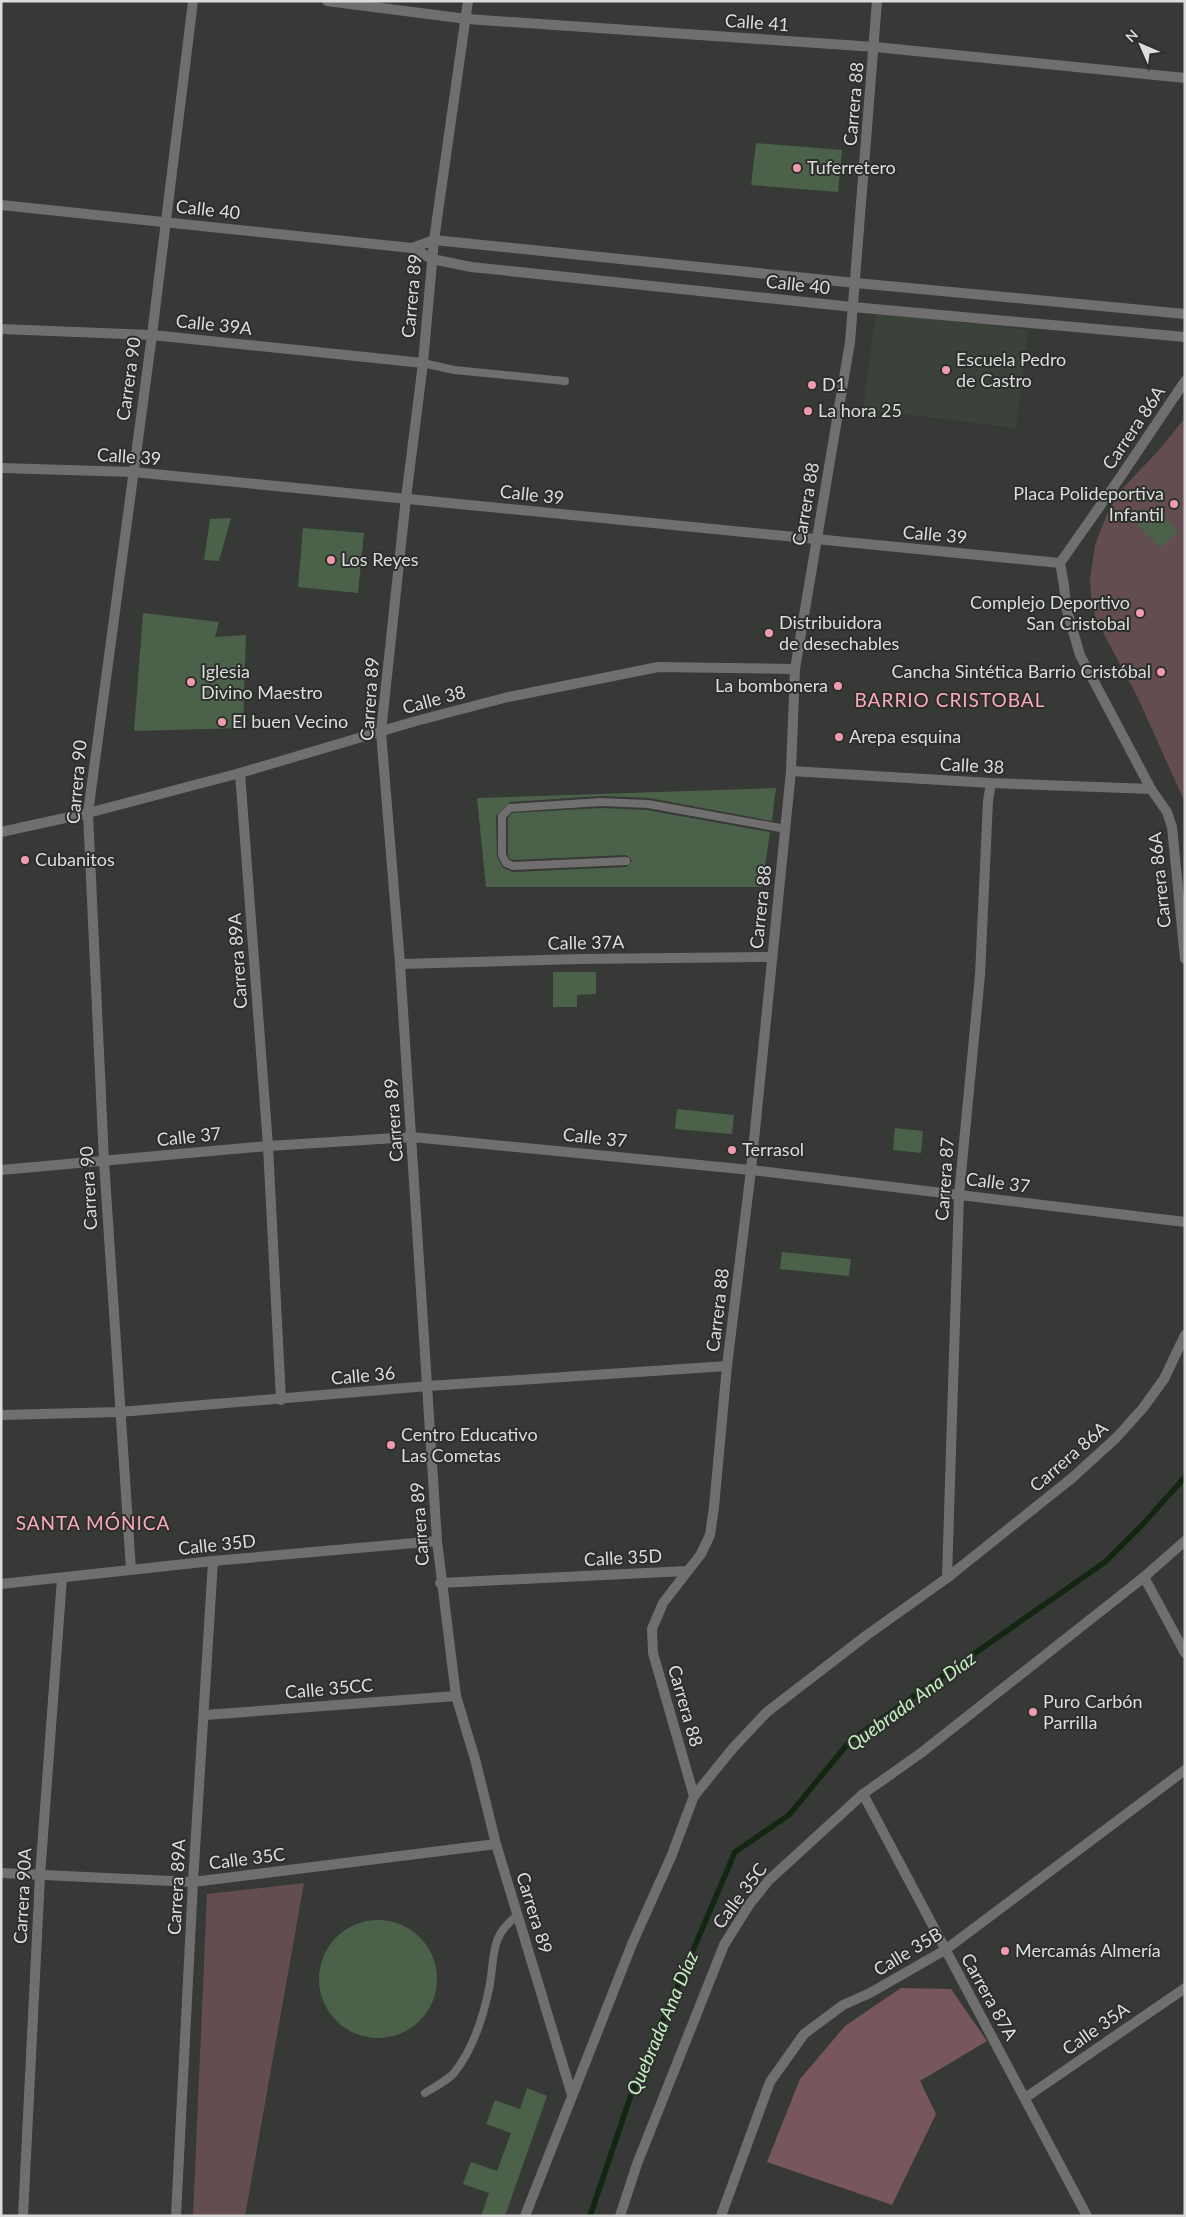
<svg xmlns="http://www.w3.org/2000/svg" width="1186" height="2217" font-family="Lato,sans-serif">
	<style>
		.built { fill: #3b423a }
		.green { fill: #634d51 }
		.forest { fill: #78565d }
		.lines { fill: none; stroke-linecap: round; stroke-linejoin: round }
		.stream { stroke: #132611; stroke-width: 5.5 }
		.building { fill: #4b6149 }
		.service { stroke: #706e6e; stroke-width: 8 }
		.minor { stroke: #706e6e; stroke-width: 10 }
		.tertiary { stroke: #706e6e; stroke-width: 10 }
		.poi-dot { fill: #f29aae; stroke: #2c2f2c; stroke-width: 2 }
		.labels { text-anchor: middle; stroke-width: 4; stroke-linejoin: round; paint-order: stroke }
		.street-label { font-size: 18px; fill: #dbdddb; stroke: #2c2f2c }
		.poi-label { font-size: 18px; fill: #dbdddb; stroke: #2c2f2c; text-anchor: start }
		.neighbourhood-label { font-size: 19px; letter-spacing: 1px; fill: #fca9bb; stroke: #2c2f2c }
		.water-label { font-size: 19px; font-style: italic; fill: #c5efc0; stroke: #2c2f2c }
	</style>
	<rect width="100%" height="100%" fill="#363936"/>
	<polygon class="built" points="876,312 1028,330 1016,428 863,409"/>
	<g class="green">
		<polygon points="1185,418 1185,798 1183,798 1137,696 1097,621 1092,605 1090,579 1095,545 1109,509 1124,487 1158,451"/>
		<polygon points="304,1883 245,2216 193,2216 207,1894"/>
	</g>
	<polygon class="forest" points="901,1988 951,1989 987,2041 920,2081 936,2114 892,2205 767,2162 800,2079 845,2026"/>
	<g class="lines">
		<polyline class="stream" points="590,2216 631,2095 735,1852 789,1815 850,1741 1105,1562 1143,1524 1185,1477"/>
	</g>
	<g class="building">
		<polygon points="756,143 842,150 838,192 751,185"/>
		<polygon points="1155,507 1178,531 1161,548 1137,525"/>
		<polygon points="231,518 219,561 204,560 210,519"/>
		<polygon points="303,528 364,533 358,593 298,587"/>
		<polygon points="143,613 219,622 215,637 246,635 243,728 134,731"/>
		<polygon points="776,788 772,821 649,798 601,796 510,802 496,816 497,857 503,868 513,872 626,867 632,861 630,858 626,855 514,860 510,859 508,854 508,818 512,813 601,808 647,810 770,832 762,887 486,887 477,798"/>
		<polygon points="553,972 596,972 596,994 577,995 577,1007 553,1007"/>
		<polygon points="677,1109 734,1115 732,1134 675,1129"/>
		<polygon points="895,1128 923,1131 921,1153 893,1150"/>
		<polygon points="782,1252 851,1259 849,1276 780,1269"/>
		<circle cx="378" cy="1979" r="59"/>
		<polygon points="527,2088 547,2096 505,2216 481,2216 489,2193 463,2184 471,2162 497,2171 511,2133 486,2124 495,2100 520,2109"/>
	</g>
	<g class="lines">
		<g class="service">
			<polyline points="423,363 454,370 565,381"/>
			<polyline points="626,861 513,866 506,863 502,855 502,816 510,808 601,802 648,804 786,829"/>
			<path d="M425,2093C434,2087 447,2081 454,2073C474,2048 484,2015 490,1984C495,1953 490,1936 518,1915"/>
		</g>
		<g class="minor">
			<polyline points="327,1 467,19 875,47 1185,78"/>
			<polyline points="468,1 434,240 423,363 406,498 381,732 400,964 437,1541 456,1696 475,1759 496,1844 572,2095"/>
			<polyline points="1,205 412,248 432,259 471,267 853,307 1185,337"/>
			<polyline points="412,248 434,240 856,283 1185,314"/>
			<polyline points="1,329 152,335 423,363"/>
			<polyline points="1,468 133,472 1060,563"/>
			<polyline points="791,771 991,783 1151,789"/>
			<polyline points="240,773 268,1146 281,1400"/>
			<polyline points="1,832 88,813 240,773 416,721 508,697 658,667 795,669"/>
			<polyline points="400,964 580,959 772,957"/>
			<polyline points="1,1170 268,1146 412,1137 751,1170 1185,1222"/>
			<polyline points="1,1415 120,1412 428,1386 727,1366"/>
			<polyline points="131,1570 104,1161 88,813 152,335 193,1"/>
			<polyline points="1144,1577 1185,1653"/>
			<polyline points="947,1578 959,1195 980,975 988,801 991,783"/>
			<polyline points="440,1583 687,1571"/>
			<polyline points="1,1584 213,1561 437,1541"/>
			<polyline points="205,1715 456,1696"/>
			<polyline points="863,1794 1087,2216"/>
			<polyline points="694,1796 653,1653 652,1629 663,1603 701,1554 710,1535 714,1507 727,1366 751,1170 791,771 795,669 850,342 877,1"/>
			<polyline points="1,1873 193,1882 496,1844"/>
			<polyline points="1025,2098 1185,1988"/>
			<polyline points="23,2216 40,1876 62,1578"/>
			<polyline points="176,2216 193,1882 213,1561"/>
			<polyline points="721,2216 770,2082 804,2034 843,2005 870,1993 945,1950 1185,1770"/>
		</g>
		<g class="tertiary">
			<polyline points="1185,381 1119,479 1060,563 1064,585 1066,607 1080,655 1151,789 1167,812 1172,827 1185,959"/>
			<polyline points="525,2216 632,1944 671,1857 694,1796 733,1748 767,1712 867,1635 947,1578 1072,1478 1116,1438 1143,1408 1164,1379 1185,1335"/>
			<polyline points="620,2216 637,2164 724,1945 749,1905 769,1880 863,1794 921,1753 1144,1577 1185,1541"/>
		</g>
	</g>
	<g class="poi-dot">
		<circle cx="797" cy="168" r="5"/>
		<circle cx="946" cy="370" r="5"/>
		<circle cx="812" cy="385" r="5"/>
		<circle cx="808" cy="411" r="5"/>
		<circle cx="1174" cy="504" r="5"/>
		<circle cx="331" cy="560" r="5"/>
		<circle cx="1140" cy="613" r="5"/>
		<circle cx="769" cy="633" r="5"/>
		<circle cx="1161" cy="672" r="5"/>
		<circle cx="191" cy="682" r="5"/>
		<circle cx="838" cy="686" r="5"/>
		<circle cx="222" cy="722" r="5"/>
		<circle cx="839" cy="737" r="5"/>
		<circle cx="25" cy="860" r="5"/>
		<circle cx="732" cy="1150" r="5"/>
		<circle cx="391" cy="1445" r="5"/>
		<circle cx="1033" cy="1712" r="5"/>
		<circle cx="1005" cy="1951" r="5"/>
	</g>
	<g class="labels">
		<g class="street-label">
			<text transform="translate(757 23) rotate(4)" y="6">Calle 41</text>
			<text transform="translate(854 104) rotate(-85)" y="6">Carrera 88</text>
			<text transform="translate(208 210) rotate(6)" y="6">Calle 40</text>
			<text transform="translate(798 285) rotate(6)" y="6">Calle 40</text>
			<text transform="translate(412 296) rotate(-85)" y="6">Carrera 89</text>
			<text transform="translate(214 325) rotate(6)" y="6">Calle 39A</text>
			<text transform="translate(129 379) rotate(-82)" y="6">Carrera 90</text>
			<text transform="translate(1134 428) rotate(-56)" y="6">Carrera 86A</text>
			<text transform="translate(129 457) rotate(4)" y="6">Calle 39</text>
			<text transform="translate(532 495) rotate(6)" y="6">Calle 39</text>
			<text transform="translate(806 504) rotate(-80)" y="6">Carrera 88</text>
			<text transform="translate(935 535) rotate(5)" y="6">Calle 39</text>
			<text transform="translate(370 699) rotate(-86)" y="6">Carrera 89</text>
			<text transform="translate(434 700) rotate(-15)" y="6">Calle 38</text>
			<text transform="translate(972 766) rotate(3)" y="6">Calle 38</text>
			<text transform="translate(77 782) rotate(-85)" y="6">Carrera 90</text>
			<text transform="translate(1160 880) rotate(-96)" y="6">Carrera 86A</text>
			<text transform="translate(761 907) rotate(-84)" y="6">Carrera 88</text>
			<text transform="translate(586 943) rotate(-1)" y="6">Calle 37A</text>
			<text transform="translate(238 961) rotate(-94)" y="6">Carrera 89A</text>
			<text transform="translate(394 1120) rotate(-94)" y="6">Carrera 89</text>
			<text transform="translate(189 1137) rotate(-6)" y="6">Calle 37</text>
			<text transform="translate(595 1138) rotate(6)" y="6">Calle 37</text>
			<text transform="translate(945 1179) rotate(-86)" y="6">Carrera 87</text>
			<text transform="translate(998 1183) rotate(7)" y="6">Calle 37</text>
			<text transform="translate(89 1188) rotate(-93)" y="6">Carrera 90</text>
			<text transform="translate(718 1310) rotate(-83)" y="6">Carrera 88</text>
			<text transform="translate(363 1376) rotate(-5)" y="6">Calle 36</text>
			<text transform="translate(1069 1457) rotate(-41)" y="6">Carrera 86A</text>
			<text transform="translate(420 1524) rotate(-94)" y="6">Carrera 89</text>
			<text transform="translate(217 1545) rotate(-6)" y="6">Calle 35D</text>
			<text transform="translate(623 1558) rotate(-3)" y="6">Calle 35D</text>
			<text transform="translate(329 1689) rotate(-5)" y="6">Calle 35CC</text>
			<text transform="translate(685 1706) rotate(74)" y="6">Carrera 88</text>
			<text transform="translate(247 1859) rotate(-7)" y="6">Calle 35C</text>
			<text transform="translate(177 1887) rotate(-87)" y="6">Carrera 89A</text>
			<text transform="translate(23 1896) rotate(-87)" y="6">Carrera 90A</text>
			<text transform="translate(740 1896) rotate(-53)" y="6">Calle 35C</text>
			<text transform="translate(534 1913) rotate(73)" y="6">Carrera 89</text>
			<text transform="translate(908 1952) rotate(-31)" y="6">Calle 35B</text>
			<text transform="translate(989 1997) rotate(61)" y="6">Carrera 87A</text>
			<text transform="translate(1096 2029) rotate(-35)" y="6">Calle 35A</text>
		</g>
		<g class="poi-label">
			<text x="807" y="174">Tuferretero</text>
			<text x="956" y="366">Escuela Pedro<tspan x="956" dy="21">de Castro</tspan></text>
			<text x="822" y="391">D1</text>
			<text x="818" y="417">La hora 25</text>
			<text x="1164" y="500" text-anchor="end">Placa Polideportiva<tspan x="1164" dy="21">Infantil</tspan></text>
			<text x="341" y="566">Los Reyes</text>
			<text x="1130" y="609" text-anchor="end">Complejo Deportivo<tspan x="1130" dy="21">San Cristobal</tspan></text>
			<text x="779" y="629">Distribuidora<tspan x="779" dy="21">de desechables</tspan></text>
			<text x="201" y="678">Iglesia<tspan x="201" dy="21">Divino Maestro</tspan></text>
			<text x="1151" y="678" text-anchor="end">Cancha Sintética Barrio Cristóbal</text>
			<text x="828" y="692" text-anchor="end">La bombonera</text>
			<text x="232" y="728">El buen Vecino</text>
			<text x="849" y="743">Arepa esquina</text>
			<text x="35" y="866">Cubanitos</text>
			<text x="742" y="1156">Terrasol</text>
			<text x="401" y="1441">Centro Educativo<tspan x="401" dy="21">Las Cometas</tspan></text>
			<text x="1043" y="1708">Puro Carbón<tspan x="1043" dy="21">Parrilla</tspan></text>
			<text x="1015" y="1957">Mercamás Almería</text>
		</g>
		<g class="neighbourhood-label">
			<text x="950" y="707">BARRIO CRISTOBAL</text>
			<text x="93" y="1530">SANTA MÓNICA</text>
		</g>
		<g class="water-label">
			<text transform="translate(911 1701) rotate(-36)" y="7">Quebrada Ana Díaz</text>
			<text transform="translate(662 2023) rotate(-67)" y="7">Quebrada Ana Díaz</text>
		</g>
	</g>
	<rect width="1186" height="2217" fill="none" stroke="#dbdddb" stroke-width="5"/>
	<g transform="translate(1141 45) rotate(315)" stroke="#2c2f2c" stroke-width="4" paint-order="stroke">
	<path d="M0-4L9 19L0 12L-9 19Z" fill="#dbdddb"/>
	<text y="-8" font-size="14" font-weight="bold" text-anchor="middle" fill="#dbdddb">N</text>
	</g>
</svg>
